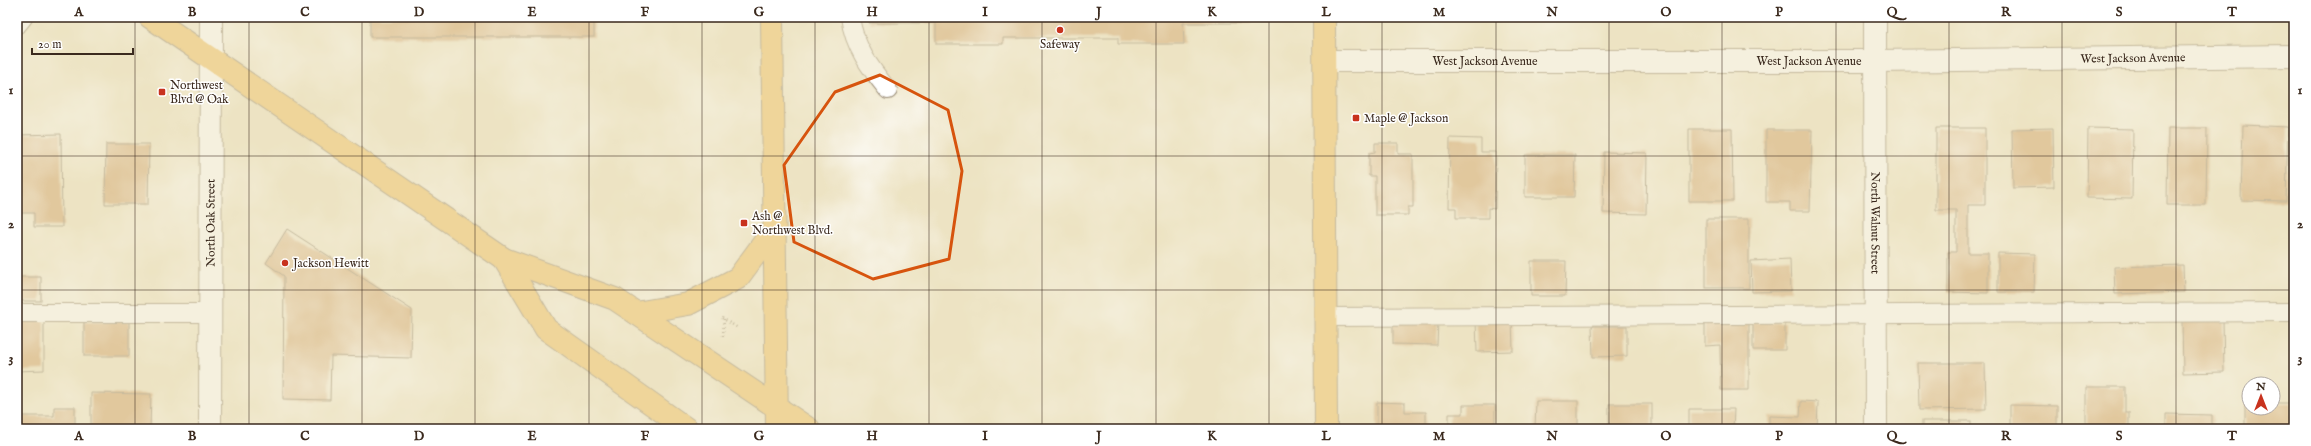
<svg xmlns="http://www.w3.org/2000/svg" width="2311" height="446" font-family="'IM FELL English',serif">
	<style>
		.building { fill: #d3a670 }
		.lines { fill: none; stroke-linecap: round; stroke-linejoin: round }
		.service-casing { stroke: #948670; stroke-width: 20 }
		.minor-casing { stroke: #948670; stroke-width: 24 }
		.primary-casing { stroke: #948670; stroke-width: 24 }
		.path { stroke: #948670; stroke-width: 2.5; stroke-dasharray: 1 3; stroke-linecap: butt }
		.service { stroke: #fff; stroke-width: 18 }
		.minor { stroke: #fff; stroke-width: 22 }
		.primary { stroke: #f1c369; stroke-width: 22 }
		.marked { fill: none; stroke: #d7540e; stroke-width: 3; stroke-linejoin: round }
		.grid { fill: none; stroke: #3b2a1e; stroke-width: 1; stroke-opacity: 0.55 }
		.poi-dot { fill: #c8321e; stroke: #fff; stroke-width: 1.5 }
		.labels { text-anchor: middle; stroke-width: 3; stroke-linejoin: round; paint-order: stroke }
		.poi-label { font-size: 12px; fill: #3b2a1e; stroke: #fff; text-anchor: start }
		.street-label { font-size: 12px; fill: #3b2a1e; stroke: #fff }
		.neatline { fill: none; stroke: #3b2a1e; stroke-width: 1.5 }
		.grid-label { font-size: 13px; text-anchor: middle; font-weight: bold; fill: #3b2a1e }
	</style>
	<rect width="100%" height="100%" fill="#fff"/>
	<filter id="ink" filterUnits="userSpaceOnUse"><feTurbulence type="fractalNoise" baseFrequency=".025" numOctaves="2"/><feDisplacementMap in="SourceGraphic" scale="8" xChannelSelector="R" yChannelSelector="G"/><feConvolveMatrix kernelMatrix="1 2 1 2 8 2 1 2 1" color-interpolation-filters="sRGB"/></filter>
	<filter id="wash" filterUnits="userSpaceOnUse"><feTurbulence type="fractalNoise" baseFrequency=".012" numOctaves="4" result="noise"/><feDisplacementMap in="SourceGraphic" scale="16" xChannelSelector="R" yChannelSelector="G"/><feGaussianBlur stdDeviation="0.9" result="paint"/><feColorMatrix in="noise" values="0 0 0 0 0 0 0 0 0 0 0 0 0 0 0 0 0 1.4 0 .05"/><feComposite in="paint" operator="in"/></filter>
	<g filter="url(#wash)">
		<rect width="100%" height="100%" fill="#ede3c3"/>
		<g id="blocks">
			<g class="building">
				<rect x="370" y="17" width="224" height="20"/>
				<polygon points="869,17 1252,17 1252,23 1183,23 1184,44 1118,44 1118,38 1003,38 1003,44 936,44 936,23 869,23"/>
				<polygon points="2243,125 2288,127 2286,201 2241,200"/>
				<polygon points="1936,128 1985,128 1985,205 1968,205 1968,253 1988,253 1988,293 1948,292 1948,252 1956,252 1956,210 1936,210"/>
				<polygon points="2053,128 2054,187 2013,188 2012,129"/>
				<polygon points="2088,128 2133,129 2132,199 2087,198"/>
				<polygon points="2168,128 2207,128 2206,205 2167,205"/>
				<polygon points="1689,129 1732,129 1733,201 1689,201"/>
				<polygon points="1766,130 1812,130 1810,211 1790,211 1790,202 1766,202"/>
				<polygon points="61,134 62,227 34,227 34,213 17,213 17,135"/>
				<polygon points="1450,138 1481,139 1481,152 1496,152 1495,209 1488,208 1488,218 1456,218 1456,208 1449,208"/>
				<polygon points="1375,143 1398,143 1398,154 1413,154 1413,207 1408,207 1408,215 1375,215 1375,176 1369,176 1369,153 1375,152"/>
				<polygon points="106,144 149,144 148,204 105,204"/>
				<polygon points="1604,152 1647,153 1646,214 1603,213"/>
				<polygon points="1525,155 1575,155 1574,197 1525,197"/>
				<rect x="1706" y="219" width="43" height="69"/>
				<polygon points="287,229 412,310 411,358 331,356 330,400 283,399 284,276 266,263"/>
				<polygon points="1998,253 2035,254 2034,292 1998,292"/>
				<polygon points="1790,259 1791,291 1752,292 1751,261"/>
				<polygon points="1531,261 1566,261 1565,296 1531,296"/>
				<polygon points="2183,265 2184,292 2115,294 2114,267"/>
				<rect x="17" y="277" width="24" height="24"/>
				<polygon points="1512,319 1513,351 1477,352 1476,320"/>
				<polygon points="2223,319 2224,372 2183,373 2182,320"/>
				<polygon points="17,321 44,321 44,370 17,371"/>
				<polygon points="1393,321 1438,322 1437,345 1393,344"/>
				<rect x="84" y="322" width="45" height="34"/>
				<polygon points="1753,322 1785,323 1785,350 1753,350"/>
				<polygon points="1705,323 1749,323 1749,390 1721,390 1720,345 1705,346"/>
				<polygon points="1592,326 1627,326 1627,356 1593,357"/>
				<polygon points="1918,363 1985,363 1986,409 1919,410"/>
				<polygon points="2086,387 2125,387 2125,412 2129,412 2129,429 2086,429"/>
				<polygon points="91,393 151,394 150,429 91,429"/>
				<polygon points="1536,401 1578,401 1578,429 1535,429"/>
				<polygon points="1801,401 1818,402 1817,429 1769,429 1769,416 1800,417"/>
				<polygon points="1377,402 1405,403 1405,412 1426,412 1426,429 1377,429"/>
				<polygon points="2245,403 2249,403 2249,408 2273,408 2273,403 2291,403 2291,429 2245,429"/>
				<rect x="1609" y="404" width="43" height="25"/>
				<polygon points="1463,405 1495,405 1495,429 1449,429 1449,414 1463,414"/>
				<polygon points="2010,405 2057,406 2057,429 2010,429"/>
				<polygon points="54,407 75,407 75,429 17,429 17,416 54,416"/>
				<polygon points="1689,409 1734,409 1733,429 1689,429"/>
				<polygon points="2166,414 2212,415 2212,429 2166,429"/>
				<rect x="1922" y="421" width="49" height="8"/>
				<rect x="1132" y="426" width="65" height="3"/>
			</g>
		</g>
	</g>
	<g filter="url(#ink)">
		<use href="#blocks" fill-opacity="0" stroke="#948670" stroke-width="1"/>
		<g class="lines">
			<defs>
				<g id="service">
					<path d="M850,17C854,46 870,68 888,90"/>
					<polyline points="17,313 209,313"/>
					<polyline points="1326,317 2294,312"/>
				</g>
				<g id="minor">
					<path id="s1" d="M1875,17L1876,429"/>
					<polyline points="17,22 21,17"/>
					<path id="s2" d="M1325,61H1875L2294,56"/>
					<path id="s3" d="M210,429L211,17"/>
				</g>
				<g id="primary">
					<polyline points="150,17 504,259 615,299 809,429"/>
					<polyline points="772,17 777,429"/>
					<polyline points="1324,17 1326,429"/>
					<polyline points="504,259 546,329 687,429"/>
					<polyline points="636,313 688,304 738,278 774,229"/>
				</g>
			</defs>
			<use href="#service" class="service-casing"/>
			<use href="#minor" class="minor-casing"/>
			<use href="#primary" class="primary-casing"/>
			<g class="path">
				<polyline points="722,318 738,328"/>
				<polyline points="723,336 724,319"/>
			</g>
			<use href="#service" class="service"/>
			<use href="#minor" class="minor"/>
			<use href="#primary" class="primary"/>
		</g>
	</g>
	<path d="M0 0H2311V446H0ZM880,75L948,110L962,171L949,259L873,279L794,242L784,165L835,92Z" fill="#ede3c3" fill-opacity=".55" fill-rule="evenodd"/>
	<path class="marked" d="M880,75L948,110L962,171L949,259L873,279L794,242L784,165L835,92Z"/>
	<path class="grid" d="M135,17V429M249,17V429M362,17V429M475,17V429M589,17V429M702,17V429M815,17V429M929,17V429M1042,17V429M1156,17V429M1269,17V429M1382,17V429M1496,17V429M1609,17V429M1722,17V429M1836,17V429M1949,17V429M2062,17V429M2176,17V429M17,156H2294M17,290H2294"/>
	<g class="poi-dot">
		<circle cx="1060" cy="30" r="4"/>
		<rect x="158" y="88" width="8" height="8" rx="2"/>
		<rect x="1352" y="114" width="8" height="8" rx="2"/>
		<rect x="740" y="219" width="8" height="8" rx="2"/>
		<circle cx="285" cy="263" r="4"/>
	</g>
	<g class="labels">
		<g class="poi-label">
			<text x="1060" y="48" text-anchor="middle">Safeway</text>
			<text x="170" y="89">Northwest<tspan x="170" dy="14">Blvd @ Oak</tspan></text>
			<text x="1364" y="122">Maple @ Jackson</text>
			<text x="752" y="220">Ash @<tspan x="752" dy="14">Northwest Blvd.</tspan></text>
			<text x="293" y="267">Jackson Hewitt</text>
		</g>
		<g class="street-label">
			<text dy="4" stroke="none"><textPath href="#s2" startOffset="808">West Jackson Avenue</textPath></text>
			<text dy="4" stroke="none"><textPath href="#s2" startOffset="160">West Jackson Avenue</textPath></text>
			<text dy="4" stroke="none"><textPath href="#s2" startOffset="484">West Jackson Avenue</textPath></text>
			<text dy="4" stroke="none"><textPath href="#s3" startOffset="206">North Oak Street</textPath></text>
			<text dy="4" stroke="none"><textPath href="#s1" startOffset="206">North Walnut Street</textPath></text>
		</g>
	</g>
	<rect width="2311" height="446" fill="none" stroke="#fff" stroke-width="44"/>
	<g transform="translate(2261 396)"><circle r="19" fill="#ffffff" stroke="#b1aaa5"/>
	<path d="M0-3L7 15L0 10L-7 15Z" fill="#c8321e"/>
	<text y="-6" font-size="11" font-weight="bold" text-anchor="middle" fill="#3b2a1e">N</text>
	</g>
	<path d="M32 48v6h101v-6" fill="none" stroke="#3b2a1e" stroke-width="2"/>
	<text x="38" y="48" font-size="12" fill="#3b2a1e" stroke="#ffffff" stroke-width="3" paint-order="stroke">20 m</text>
	<rect x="22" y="22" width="2267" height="402" class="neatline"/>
	<g class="grid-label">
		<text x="79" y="16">A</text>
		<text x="192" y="16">B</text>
		<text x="305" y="16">C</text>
		<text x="419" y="16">D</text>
		<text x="532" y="16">E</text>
		<text x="645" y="16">F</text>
		<text x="759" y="16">G</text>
		<text x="872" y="16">H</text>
		<text x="985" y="16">I</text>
		<text x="1099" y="16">J</text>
		<text x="1212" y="16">K</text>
		<text x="1326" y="16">L</text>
		<text x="1439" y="16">M</text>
		<text x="1552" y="16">N</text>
		<text x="1666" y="16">O</text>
		<text x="1779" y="16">P</text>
		<text x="1892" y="16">Q</text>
		<text x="2006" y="16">R</text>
		<text x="2119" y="16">S</text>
		<text x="2232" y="16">T</text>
		<text x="11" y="94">1</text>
		<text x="2300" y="94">1</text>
		<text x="11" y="228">2</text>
		<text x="2300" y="228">2</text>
		<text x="11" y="362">3</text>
		<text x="2300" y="362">3</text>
		<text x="79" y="440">A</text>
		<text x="192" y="440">B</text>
		<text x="305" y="440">C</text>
		<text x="419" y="440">D</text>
		<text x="532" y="440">E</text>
		<text x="645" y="440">F</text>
		<text x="759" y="440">G</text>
		<text x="872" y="440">H</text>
		<text x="985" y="440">I</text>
		<text x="1099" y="440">J</text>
		<text x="1212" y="440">K</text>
		<text x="1326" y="440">L</text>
		<text x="1439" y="440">M</text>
		<text x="1552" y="440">N</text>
		<text x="1666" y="440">O</text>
		<text x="1779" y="440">P</text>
		<text x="1892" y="440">Q</text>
		<text x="2006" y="440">R</text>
		<text x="2119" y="440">S</text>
		<text x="2232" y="440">T</text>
	</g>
</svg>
